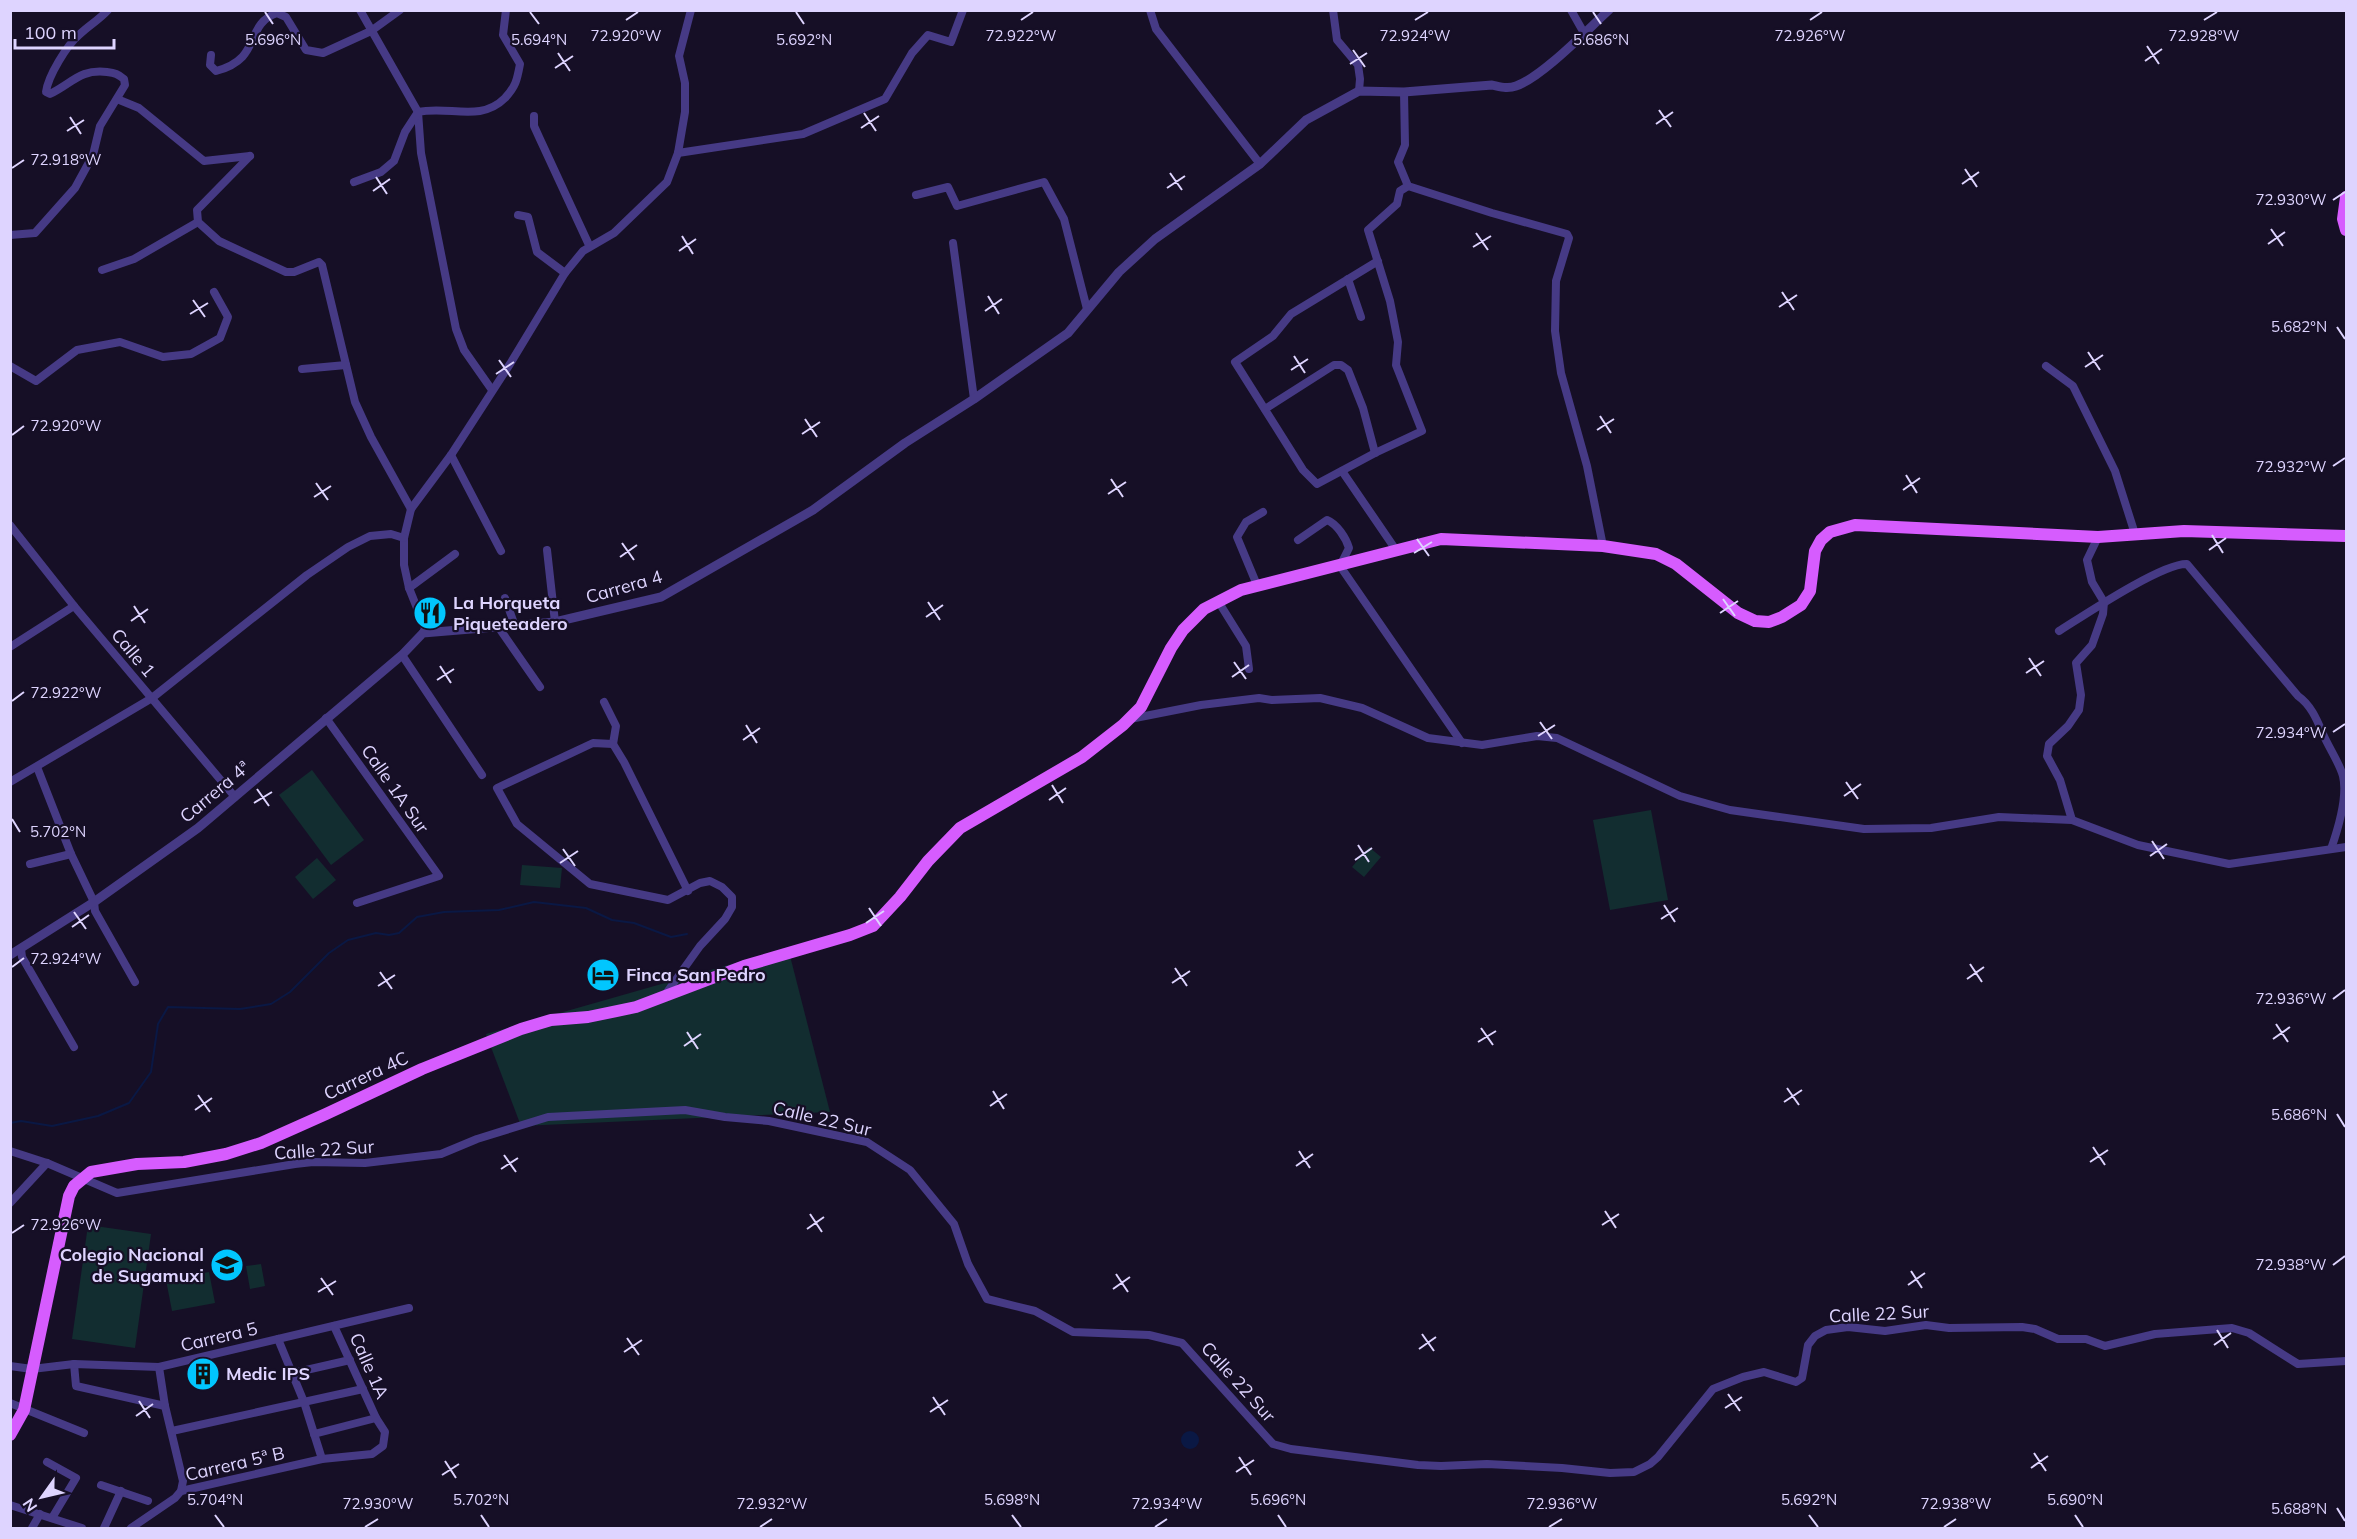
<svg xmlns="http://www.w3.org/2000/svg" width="2357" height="1539" font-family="Mulish,sans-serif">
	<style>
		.green { fill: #122d30 }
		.water { fill: #0a1844 }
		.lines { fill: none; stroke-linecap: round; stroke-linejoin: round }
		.stream { stroke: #0a1844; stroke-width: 2 }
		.minor { stroke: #463a85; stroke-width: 8 }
		.tertiary { stroke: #463a85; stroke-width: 9 }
		.primary { stroke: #d65cfe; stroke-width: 12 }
		.ticks { fill: none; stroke: #ded4ff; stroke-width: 2 }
		.labels { text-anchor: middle; stroke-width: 4.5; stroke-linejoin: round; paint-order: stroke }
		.street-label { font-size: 18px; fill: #ded4ff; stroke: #160f26 }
		.poi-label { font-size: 18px; font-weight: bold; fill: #ded4ff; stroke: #160f26; text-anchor: start }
		.ticks-label { font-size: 15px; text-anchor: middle; fill: #ded4ff; stroke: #160f26; stroke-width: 4.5; stroke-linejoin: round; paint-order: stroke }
	</style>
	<rect width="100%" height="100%" fill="#160f26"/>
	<g class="green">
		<polygon points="312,770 364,840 331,865 279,795"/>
		<polygon points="1651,810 1668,900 1610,910 1593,820"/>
		<polygon points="1369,847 1381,857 1364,877 1352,867"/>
		<polygon points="317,858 336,880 313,899 295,877"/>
		<polygon points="522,865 562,868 560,888 520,885"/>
		<polygon points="788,948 830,1112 521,1126 486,1034"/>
		<polygon points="88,1225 151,1234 135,1348 72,1339"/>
		<polygon points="261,1264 265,1286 250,1289 246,1266"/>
		<polygon points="209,1272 215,1303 172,1311 166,1280"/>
	</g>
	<circle class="water" cx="1190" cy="1440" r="9"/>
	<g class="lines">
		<polyline class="stream" points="10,1123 21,1121 52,1126 98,1116 129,1103 151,1072 158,1024 168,1007 240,1009 271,1004 290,992 329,953 348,940 376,933 389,935 399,933 417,917 444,912 499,910 534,902 586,908 612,920 634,923 671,937 687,934"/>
		<g class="minor">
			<polyline points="360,10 418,112 421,153 456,329 464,350 492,390"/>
			<polyline points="1150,10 1156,29 1260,164"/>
			<polyline points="1333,10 1337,40 1358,65 1360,79 1359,91"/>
			<polyline points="1571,10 1584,33"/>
			<path d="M211,55L210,65L216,71C264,58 243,25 277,13L286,17L306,50L323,53L371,31L400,10"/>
			<polyline points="1404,92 1405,145 1398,162 1408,186 1492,213 1567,234 1569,238 1556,281 1555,331 1561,373 1587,466 1603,546"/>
			<polyline points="117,99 139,108 204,161 250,156"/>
			<polyline points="534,116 534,126 539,137 589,245"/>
			<polyline points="678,153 803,134 885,99 912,53 928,35 951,42 963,10"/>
			<polyline points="250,156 197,210 198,222 219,241 286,272 294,272 319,262 322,265 355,402 371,437 411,509"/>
			<path d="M354,182L381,172L394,161L405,132L418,112C449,105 480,123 505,98C516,86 517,80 520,64L503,35L506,10"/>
			<polyline points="916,195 948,187 957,206 1044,182 1064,219 1087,309"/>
			<polyline points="518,215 528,217 537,252 565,273"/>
			<path d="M10,235L35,233L75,188L93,155L100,126L125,85L124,79C118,74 115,73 107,72C79,69 73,83 50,94L46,92C48,76 67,45 79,35C88,26 99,20 108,10"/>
			<polyline points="953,243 974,399"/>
			<polyline points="1378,261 1291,314 1273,336 1235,362 1303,470 1317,484 1375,453 1422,431 1396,365 1398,342 1390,301 1368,230 1397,204 1400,191 1408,186"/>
			<polyline points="102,270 134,259 198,222"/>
			<polyline points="1348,279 1361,317"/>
			<polyline points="10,366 36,381 77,350 120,342 163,357 191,354 220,338 228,317 214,292"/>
			<polyline points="2046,366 2073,386 2115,471 2135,534"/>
			<polyline points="302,369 346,365"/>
			<polyline points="1265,409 1334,365 1341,365 1348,370 1363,408 1375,453"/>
			<polyline points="451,455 501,551"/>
			<polyline points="1342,471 1396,550"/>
			<polyline points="10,525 74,606 235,797"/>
			<path d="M1298,540L1327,520C1337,524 1346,538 1349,548L1340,566L1462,743"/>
			<polyline points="547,550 555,622"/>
			<polyline points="1257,585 1237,537 1246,522 1263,512"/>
			<polyline points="409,588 455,554"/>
			<polyline points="505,598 515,626"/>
			<polyline points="1218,601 1246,646 1249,669"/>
			<polyline points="499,628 540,687"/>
			<path d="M2059,631C2083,616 2162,563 2187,564L2298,696C2311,705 2317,720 2323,734C2329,748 2339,762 2343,776C2348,797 2338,829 2331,849"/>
			<polyline points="423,633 425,628 409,588 404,565 404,538 411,509 451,455 510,364 565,273 583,251 614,233 667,182 678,153 685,112 685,83 679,56 691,10"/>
			<polyline points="10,647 74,606"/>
			<polyline points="402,655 482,775"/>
			<polyline points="604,702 616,726 613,744"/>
			<polyline points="326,718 439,876 357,903"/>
			<polyline points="1130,719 1201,705 1259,698 1272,700 1320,698 1362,708 1428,738 1482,745 1537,736 1557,738 1680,796 1730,810 1864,829 1931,828 1999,817 2072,820 2138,845 2229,864 2346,847"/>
			<polyline points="613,744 593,743 497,788 517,824 590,884 668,900 700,883 710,881 722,887 732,897 732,907 725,919 700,946 665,995"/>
			<polyline points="613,744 624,762 688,891"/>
			<polyline points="37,767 71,854 94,902 95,911 135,982"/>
			<polyline points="10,782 152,698 307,575 348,547 370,536 391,534 404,538"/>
			<polyline points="2072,820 2060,780 2047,756 2049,744 2068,726 2079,710 2081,695 2076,663 2092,645 2103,614 2104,602 2092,582 2087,560 2098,537"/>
			<polyline points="30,864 71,854"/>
			<polyline points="21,949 22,957 74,1047"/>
			<polyline points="10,1151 47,1163 117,1193 295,1164 313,1162 365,1163 441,1154 477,1139 548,1117 685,1110 725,1117 769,1121 867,1142 910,1170 954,1224 968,1264 987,1299 1035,1311 1073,1332 1149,1335 1182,1343 1273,1444 1291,1449 1418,1465 1441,1466 1487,1464 1562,1468 1610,1473 1634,1472 1650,1464 1658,1457 1713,1389 1743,1377 1764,1372 1796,1382 1802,1378 1808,1345 1815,1336 1826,1330 1848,1327 1885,1331 1926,1325 1949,1328 2022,1327 2035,1329 2058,1339 2086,1339 2105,1346 2155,1334 2232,1328 2249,1333 2298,1364 2346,1361"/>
			<polyline points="10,1203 47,1163"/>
			<polyline points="278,1339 304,1402 322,1459"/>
			<polyline points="74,1364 76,1386 165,1406"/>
			<polyline points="10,1366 32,1369 74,1364 159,1367 409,1308"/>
			<polyline points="159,1367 165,1406 183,1481 181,1491"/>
			<polyline points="293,1373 350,1360"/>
			<polyline points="10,1403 84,1433"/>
			<polyline points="172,1431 363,1389"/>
			<polyline points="314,1434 376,1418"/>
			<polyline points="47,1462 76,1478 52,1518"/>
			<polyline points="101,1485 148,1501"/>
			<polyline points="10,1505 82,1528"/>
			<polyline points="32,1528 40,1514"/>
			<polyline points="104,1528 121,1491"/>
			<polyline points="131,1528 175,1498 181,1491 322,1459 372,1454 383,1446 385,1432 376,1418 334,1326"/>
		</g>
		<path class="tertiary" d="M10,955L94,902L198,828L402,655L423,633L555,622L661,597L813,510L905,443L974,399L1068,333L1119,272L1155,239L1260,164L1306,120L1359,91L1404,92L1492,85C1500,87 1508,89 1516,86C1542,77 1587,30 1609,10"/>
		<g class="primary">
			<polyline points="2346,197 2343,219 2346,230"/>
			<polyline points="10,1435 24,1410 69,1196 74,1186 91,1172 137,1164 184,1162 226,1154 261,1143 326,1114 422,1069 521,1029 551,1020 588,1017 636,1007 744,966 850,935 873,926 900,897 928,861 960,828 1082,757 1123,725 1141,707 1171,648 1183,630 1204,609 1241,590 1441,539 1603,546 1656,554 1676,564 1738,613 1755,621 1769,622 1782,617 1801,605 1810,591 1815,551 1821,540 1830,532 1855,525 2098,537 2184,531 2346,536"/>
		</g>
	</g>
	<path class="ticks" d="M265,12L273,24M530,12L539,24M796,12L804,24M1593,12L1601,24M626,20L638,12M1021,20L1033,12M1415,20L1428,12M1810,20L1822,12M2204,20L2217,12M2147,46L2159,64M1353,50L1365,67M558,53L570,71M2145,61L2162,49M1350,64L1367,53M555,68L573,56M1659,110L1671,127M864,113L876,131M70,117L81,134M1656,124L1673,112M861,128L879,116M67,131L84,120M12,168L24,160M1965,169L1977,187M1170,173L1182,190M376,177L387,194M1962,184L1979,172M1167,188L1185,176M373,191L390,179M2333,200L2345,192M2271,229L2283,246M1476,233L1488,250M682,236L693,254M2268,244L2285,232M1473,247L1491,236M679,251L696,239M1782,292L1794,310M988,296L999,314M193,300L205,317M1779,307L1797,295M985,311L1002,299M190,314L208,303M2337,327L2345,339M2088,352L2100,370M1294,356L1305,373M499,360L511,377M2085,367L2103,355M1291,370L1308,359M496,374L514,362M1600,416L1611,433M805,419L817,437M1597,430L1614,419M802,434L820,422M12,435L24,426M2333,466L2345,458M1906,475L1917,493M1111,479L1123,497M316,483L328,500M1903,490L1920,478M1108,494L1126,482M314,497L331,486M2212,535L2223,553M1417,539L1429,556M622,543L634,560M2209,550L2226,538M1414,553L1432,542M620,557L637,545M1723,599L1735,616M928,602L940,620M134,606L145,623M1720,613L1738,601M926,617L943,605M131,621L148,609M2029,658L2041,676M1234,662L1246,679M440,666L451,683M2026,673L2044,661M1232,677L1249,665M437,680L454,669M12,701L24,692M1540,722L1552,739M746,725L757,743M2333,732L2345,724M1538,736L1555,725M743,740L760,728M1846,782L1858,799M1052,785L1063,803M257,789L269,806M1844,796L1861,784M1049,800L1066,788M254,803L272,792M12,819L20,832M2152,841L2164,859M1358,845L1369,862M563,849L575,866M2150,856L2167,844M1355,860L1372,848M560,863L578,851M1664,905L1675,922M869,908L881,926M74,912L86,929M1661,919L1678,908M866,923L884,911M72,927L89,915M1970,964L1982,982M12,967L24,958M1175,968L1187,986M380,972L392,989M1967,979L1984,967M1172,983L1190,971M378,986L395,975M2333,999L2345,990M2276,1024L2288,1042M1481,1028L1493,1045M687,1032L698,1049M2273,1039L2290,1027M1478,1042L1496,1031M684,1046L701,1034M1787,1088L1799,1105M993,1091L1004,1109M198,1095L210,1112M1784,1102L1802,1090M990,1106L1007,1094M195,1110L212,1098M2337,1114L2345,1127M2093,1147L2105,1165M1299,1151L1310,1168M504,1155L516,1172M2090,1162L2108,1150M1296,1166L1313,1154M501,1169L518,1158M1605,1211L1616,1228M810,1214L822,1232M1602,1225L1619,1214M807,1229L824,1217M12,1233L24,1225M2333,1265L2345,1256M1911,1271L1922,1288M1116,1274L1128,1292M321,1278L333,1295M1908,1285L1925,1273M1113,1289L1130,1277M318,1292L336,1281M2217,1330L2228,1348M1422,1334L1434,1351M627,1338L639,1355M2214,1345L2231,1333M1419,1349L1436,1337M624,1352L642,1340M1728,1394L1740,1411M933,1397L945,1415M139,1401L150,1418M1725,1408L1742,1397M930,1412L948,1400M136,1416L153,1404M2034,1453L2046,1471M1239,1457L1251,1475M445,1461L456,1478M2031,1468L2048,1456M1236,1472L1254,1460M442,1475L459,1464M2337,1508L2345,1521M215,1515L224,1527M481,1515L489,1527M1012,1515L1021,1527M1278,1515L1286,1527M1809,1515L1818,1527M2075,1515L2083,1527M365,1527L378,1519M760,1527L772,1519M1155,1527L1167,1519M1549,1527L1562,1519M1944,1527L1956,1519"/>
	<defs>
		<symbol id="restaurant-disc" viewBox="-11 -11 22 22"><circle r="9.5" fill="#01c6fe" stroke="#160f26"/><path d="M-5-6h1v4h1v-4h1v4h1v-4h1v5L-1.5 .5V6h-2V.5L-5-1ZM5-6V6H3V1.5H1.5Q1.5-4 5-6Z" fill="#111"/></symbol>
		<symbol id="hotel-disc" viewBox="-11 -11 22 22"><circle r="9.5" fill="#01c6fe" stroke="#160f26"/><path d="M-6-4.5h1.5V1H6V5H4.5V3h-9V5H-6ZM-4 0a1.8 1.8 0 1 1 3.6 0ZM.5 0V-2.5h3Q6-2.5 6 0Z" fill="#111"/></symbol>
		<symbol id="school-disc" viewBox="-11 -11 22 22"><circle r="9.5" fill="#01c6fe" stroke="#160f26"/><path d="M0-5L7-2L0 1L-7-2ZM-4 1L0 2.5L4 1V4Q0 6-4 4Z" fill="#111"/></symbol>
		<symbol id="building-disc" viewBox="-11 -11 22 22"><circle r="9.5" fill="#01c6fe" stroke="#160f26"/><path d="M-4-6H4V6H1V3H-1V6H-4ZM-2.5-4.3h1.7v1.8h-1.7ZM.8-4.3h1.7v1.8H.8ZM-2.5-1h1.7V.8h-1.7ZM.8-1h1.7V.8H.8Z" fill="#111"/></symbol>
	</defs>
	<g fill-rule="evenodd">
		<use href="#restaurant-disc" x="411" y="594" width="38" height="38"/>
		<use href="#hotel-disc" x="584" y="956" width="38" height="38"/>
		<use href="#school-disc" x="208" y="1246" width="38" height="38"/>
		<use href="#building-disc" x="184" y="1355" width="38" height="38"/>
	</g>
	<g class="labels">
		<g class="street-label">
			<text transform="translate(624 587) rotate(-16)" y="6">Carrera 4</text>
			<text transform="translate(133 653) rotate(50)" y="6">Calle 1</text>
			<text transform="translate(395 789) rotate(55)" y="6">Calle 1A Sur</text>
			<text transform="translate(215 792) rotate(-40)" y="6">Carrera 4ª</text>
			<text transform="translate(366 1076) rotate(-25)" y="6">Carrera 4C</text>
			<text transform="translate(822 1119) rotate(13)" y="6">Calle 22 Sur</text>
			<text transform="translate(324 1150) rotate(-4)" y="6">Calle 22 Sur</text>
			<text transform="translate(1879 1314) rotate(-3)" y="6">Calle 22 Sur</text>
			<text transform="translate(219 1337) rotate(-13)" y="6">Carrera 5</text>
			<text transform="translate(369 1366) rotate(66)" y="6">Calle 1A</text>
			<text transform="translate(1238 1382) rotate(48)" y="6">Calle 22 Sur</text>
			<text transform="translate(235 1464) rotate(-13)" y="6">Carrera 5ª B</text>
		</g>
		<g class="poi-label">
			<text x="453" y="609">La Horqueta<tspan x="453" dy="21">Piqueteadero</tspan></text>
			<text x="626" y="981">Finca San Pedro</text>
			<text x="204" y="1261" text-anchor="end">Colegio Nacional<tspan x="204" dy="21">de Sugamuxi</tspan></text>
			<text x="226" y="1380">Medic IPS</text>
		</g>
	</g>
	<g class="ticks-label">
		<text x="626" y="41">72.920°W</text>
		<text x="1021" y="41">72.922°W</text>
		<text x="1415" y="41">72.924°W</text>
		<text x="1810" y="41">72.926°W</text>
		<text x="2204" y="41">72.928°W</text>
		<text x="273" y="45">5.696°N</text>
		<text x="539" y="45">5.694°N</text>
		<text x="804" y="45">5.692°N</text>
		<text x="1601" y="45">5.686°N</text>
		<text x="66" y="165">72.918°W</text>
		<text x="2291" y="205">72.930°W</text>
		<text x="2299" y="332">5.682°N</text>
		<text x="66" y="431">72.920°W</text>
		<text x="2291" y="472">72.932°W</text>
		<text x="66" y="698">72.922°W</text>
		<text x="2291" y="738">72.934°W</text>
		<text x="58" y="837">5.702°N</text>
		<text x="66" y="964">72.924°W</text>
		<text x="2291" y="1004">72.936°W</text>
		<text x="2299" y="1120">5.686°N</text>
		<text x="66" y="1230">72.926°W</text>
		<text x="2291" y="1270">72.938°W</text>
		<text x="215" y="1505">5.704°N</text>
		<text x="481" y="1505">5.702°N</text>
		<text x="1012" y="1505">5.698°N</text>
		<text x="1278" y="1505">5.696°N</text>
		<text x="1809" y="1505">5.692°N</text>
		<text x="2075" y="1505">5.690°N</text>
		<text x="378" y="1509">72.930°W</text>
		<text x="772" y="1509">72.932°W</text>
		<text x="1167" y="1509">72.934°W</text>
		<text x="1562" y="1509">72.936°W</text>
		<text x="1956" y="1509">72.938°W</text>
		<text x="2299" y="1514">5.688°N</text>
	</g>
	<rect width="2357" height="1539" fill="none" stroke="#ded4ff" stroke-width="24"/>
	<g transform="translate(42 1497) rotate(236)" stroke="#160f26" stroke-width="4.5" paint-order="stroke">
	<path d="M0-4.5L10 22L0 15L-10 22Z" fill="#ded4ff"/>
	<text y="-9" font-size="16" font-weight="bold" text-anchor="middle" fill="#ded4ff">N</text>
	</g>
	<path d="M15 39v9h99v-9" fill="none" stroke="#ded4ff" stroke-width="3"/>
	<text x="24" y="39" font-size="18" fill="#ded4ff" stroke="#160f26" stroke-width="4.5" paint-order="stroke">100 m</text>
</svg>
